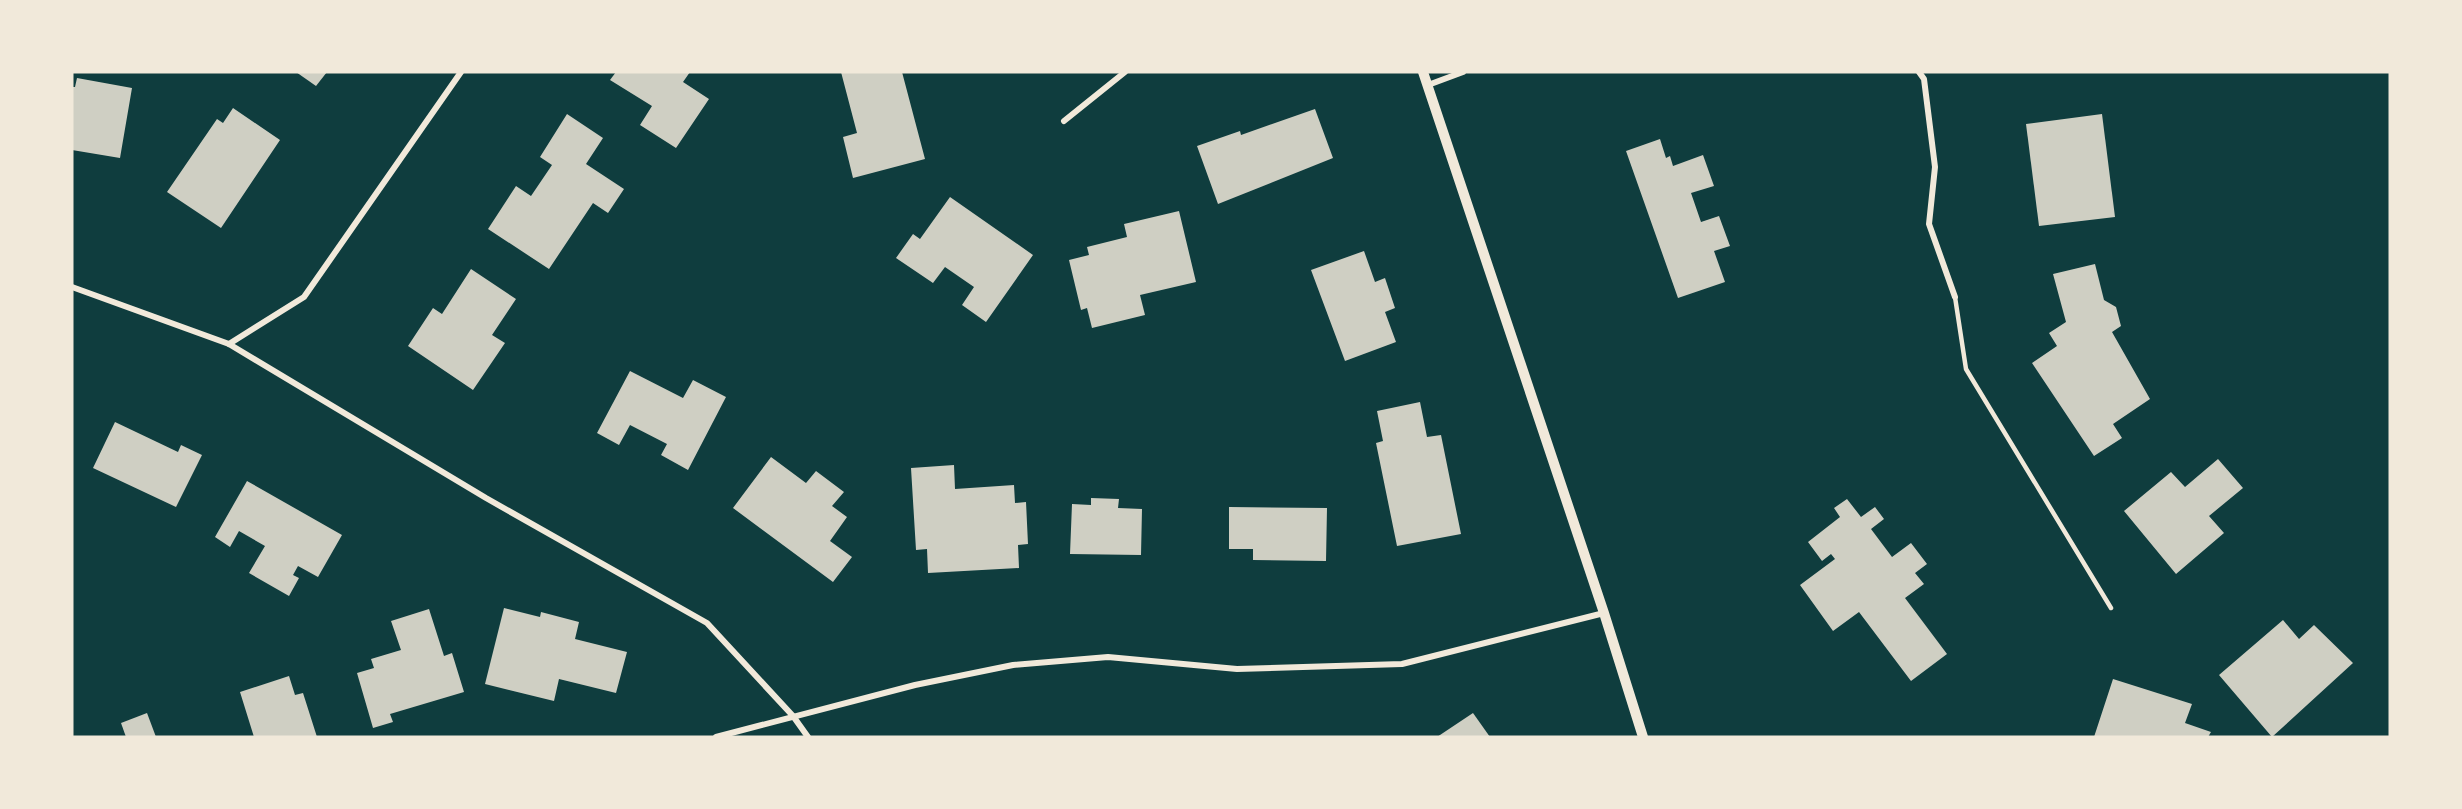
<svg xmlns="http://www.w3.org/2000/svg" width="2462" height="809" font-family="Manrope,sans-serif">
	<style>
		.building { fill: #cfcfc3 }
		.lines { fill: none; stroke-linecap: round; stroke-linejoin: round }
		.service { stroke: #f1e9da; stroke-width: 4.5 }
		.minor { stroke: #f1e9da; stroke-width: 6 }
		.tertiary { stroke: #f1e9da; stroke-width: 10 }
	</style>
	<rect width="100%" height="100%" fill="#0f3d3e"/>
	<g class="building">
		<polygon points="296,72 327,72 316,86"/>
		<polygon points="616,72 690,72 683,82 709,99 676,148 640,125 652,106 610,80"/>
		<polygon points="841,72 902,72 925,159 853,178 843,137 857,133"/>
		<polygon points="77,78 132,88 120,158 72,150 72,87 75,87"/>
		<polygon points="233,108 280,140 221,228 167,192 217,119 223,123"/>
		<polygon points="1315,109 1333,158 1218,204 1197,146 1240,131 1241,135"/>
		<polygon points="567,114 603,138 586,164 624,189 608,213 593,203 549,269 488,229 516,186 531,196 552,165 540,157"/>
		<polygon points="2102,114 2115,217 2039,226 2026,124"/>
		<polygon points="1660,139 1666,158 1670,156 1673,166 1703,155 1714,186 1691,193 1701,222 1719,216 1730,246 1714,251 1725,282 1678,298 1626,151"/>
		<polygon points="950,197 1033,255 986,322 962,305 974,287 945,267 933,283 896,258 913,234 920,239"/>
		<polygon points="1179,211 1196,282 1140,295 1145,315 1092,328 1087,308 1081,310 1069,260 1089,255 1087,247 1127,237 1124,224"/>
		<polygon points="1364,251 1375,282 1385,278 1395,308 1385,312 1396,342 1345,361 1311,270"/>
		<polygon points="2095,264 2104,300 2116,307 2121,326 2112,332 2150,399 2113,424 2122,438 2094,456 2032,363 2057,346 2049,333 2066,322 2053,274"/>
		<polygon points="471,269 516,299 492,335 505,343 473,390 408,346 433,308 442,314"/>
		<polygon points="630,371 683,398 693,380 726,397 688,470 661,455 667,444 630,425 619,445 597,433"/>
		<polygon points="1420,402 1427,437 1441,435 1461,534 1397,546 1376,443 1383,441 1377,411"/>
		<polygon points="115,422 178,452 181,445 202,455 176,507 93,468"/>
		<polygon points="771,457 806,483 816,471 844,492 832,506 847,517 830,541 852,557 833,582 733,508"/>
		<polygon points="2218,459 2243,488 2209,516 2224,533 2176,574 2124,511 2171,472 2185,487"/>
		<polygon points="954,465 955,489 1014,485 1015,503 1026,502 1028,544 1018,545 1019,568 928,573 927,549 916,550 911,468"/>
		<polygon points="247,481 342,535 318,577 298,566 293,575 299,578 289,596 249,573 265,546 239,531 230,547 215,537"/>
		<polygon points="1091,498 1119,499 1118,508 1142,509 1141,555 1070,554 1072,504 1091,505"/>
		<polygon points="1847,499 1861,517 1875,507 1884,519 1871,529 1892,557 1911,543 1927,564 1915,573 1924,584 1905,598 1947,654 1911,681 1859,612 1833,631 1800,585 1835,559 1831,554 1822,561 1808,542 1840,517 1834,508"/>
		<polygon points="1229,507 1327,508 1326,561 1253,560 1253,549 1229,549"/>
		<polygon points="504,608 540,617 541,612 579,622 575,639 627,652 616,693 559,679 554,701 485,684"/>
		<polygon points="429,609 444,656 452,653 464,692 390,714 393,722 373,728 357,673 374,668 371,659 401,650 391,621"/>
		<polygon points="2283,620 2299,639 2314,625 2353,663 2272,737 2219,675"/>
		<polygon points="289,676 295,695 303,693 317,737 254,737 240,692"/>
		<polygon points="2113,679 2192,704 2185,723 2211,732 2208,737 2094,737"/>
		<polygon points="147,713 156,737 126,737 121,723"/>
		<polygon points="1473,713 1490,737 1437,737"/>
	</g>
	<g class="lines">
		<polyline class="service" points="1955,297 1966,369 2111,608"/>
		<g class="minor">
			<polyline points="1919,72 1924,79 1935,167 1929,224 1955,297"/>
			<polyline points="1428,85 1463,72"/>
			<polyline points="1064,121 1125,72"/>
			<polyline points="72,287 229,344 486,498 707,623 793,716 808,737"/>
			<polyline points="229,344 304,297 461,72"/>
			<polyline points="716,737 915,685 1013,665 1108,657 1237,669 1402,664 1604,613"/>
		</g>
		<polyline class="tertiary" points="1423,72 1604,613 1643,737"/>
	</g>
	<rect width="2462" height="809" fill="none" stroke="#f1e9da" stroke-width="147"/>
</svg>
